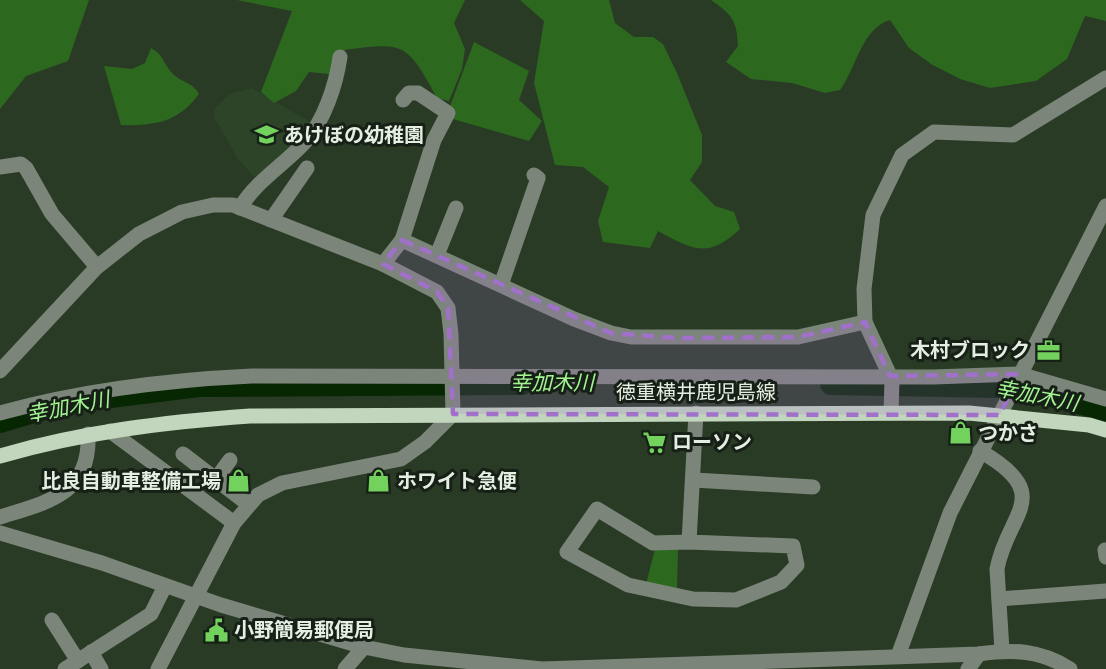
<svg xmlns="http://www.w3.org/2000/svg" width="1106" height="669" font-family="'Times New Roman','Noto Sans JP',serif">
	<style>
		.built { fill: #2d4428 }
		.green { fill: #2d681f }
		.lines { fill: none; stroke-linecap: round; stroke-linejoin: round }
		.river { stroke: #072602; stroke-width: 22 }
		.minor { stroke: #7c857a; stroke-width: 15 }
		.major { stroke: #c2d5bd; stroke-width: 15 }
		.marked { fill: #a070cb; fill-opacity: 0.2; stroke: #a070cb; stroke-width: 4.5; stroke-dasharray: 12 8; stroke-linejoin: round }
		.labels { text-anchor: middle; stroke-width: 6; stroke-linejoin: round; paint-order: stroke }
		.poi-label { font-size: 20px; font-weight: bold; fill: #e4efe1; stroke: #172016; text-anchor: start }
		.street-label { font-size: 20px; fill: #e4efe1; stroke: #172016 }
		.water-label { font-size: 21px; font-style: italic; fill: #a3f492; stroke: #172016 }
	</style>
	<rect width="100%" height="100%" fill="#293b25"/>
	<polygon class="built" points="252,88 315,125 258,181 238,159 214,117 215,108 230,94"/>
	<g class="green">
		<polygon points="0,0 89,0 68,61 26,76 0,109"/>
		<path d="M237,0H465L454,23L465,49L462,69L449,101L437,98C407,43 405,42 345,50L338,75L309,72L296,91L274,103L261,92L292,11Z"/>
		<path d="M520,0H609L615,23L634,37H653L663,44L677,73L702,135V162L690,180L715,206L734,212L740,229C708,259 693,250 658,231L650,248L603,242L598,221L609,187L583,167L555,165L534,83L544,21Z"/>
		<path d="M711,0H1106V21L1085,16L1067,59L1036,81L990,88L960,79L931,64L909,48L890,20C862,28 856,68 840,90L825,93L792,83L751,79L726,62L738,46C737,20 732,15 711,0Z"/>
		<polygon points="474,42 529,71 519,100 542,121 529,141 446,117"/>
		<path d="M151,48C163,54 163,63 172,73C180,82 193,82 199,94C178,122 156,126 121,125L104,66L132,69L145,63Z"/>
		<polygon points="655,549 678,550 677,588 646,584"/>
	</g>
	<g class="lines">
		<g class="river">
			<polyline points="831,384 998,387 1052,396 1106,410"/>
			<polyline points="94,399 199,386 522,384"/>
			<polyline points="0,422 61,404"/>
		</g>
		<g class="minor">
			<polyline points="0,167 21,164 26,168 52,214 97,267"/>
			<path d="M240,208C256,181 284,165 305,142C324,121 336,85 340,57"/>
			<polyline points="271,220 307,168"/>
			<polyline points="402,240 434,140 448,113 418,93 409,93 403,100"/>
			<polyline points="437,255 456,208"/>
			<polyline points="383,264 402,240 574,319 611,333 631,337 798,337 865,322"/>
			<polyline points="501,285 538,178 534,175"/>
			<polyline points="0,371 97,267 139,234 182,212 213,205 233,205 383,264 437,292 448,308 451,334 453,414 425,442 401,459 282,483 258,495 234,523 158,669"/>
			<path d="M0,413C83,390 166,380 252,376L933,377L1019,374L1106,399"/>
			<polyline points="891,413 892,380 865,322 864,289 873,215 902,155 934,132 1013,135 1106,78"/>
			<polyline points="110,431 234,523"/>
			<path d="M980,451C1057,495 1007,513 997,569L1002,651"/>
			<polyline points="183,454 248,504"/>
			<polyline points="216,479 230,460"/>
			<polyline points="694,480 813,487"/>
			<path d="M0,517C48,502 91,494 88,434"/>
			<path d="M0,533L102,563L221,605L364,647L404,655L542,669L979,654C1012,649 1041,650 1070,669"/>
			<polyline points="689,542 653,543 597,509 567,552 628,585 693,599 736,600 781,582 797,565 793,546 689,542 696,413"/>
			<polyline points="1105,550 1106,557"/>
			<polyline points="999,599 1106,591"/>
			<polyline points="52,620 78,661"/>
			<polyline points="91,652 101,669"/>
			<polyline points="898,656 950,513 1106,206"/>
			<polyline points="65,669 151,614 165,586"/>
			<polyline points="345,669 364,647"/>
			<polyline points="968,669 979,654"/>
		</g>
		<path class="major" d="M0,456C82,432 165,422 250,416L969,413L1089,425L1106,430"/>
	</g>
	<path class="marked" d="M402,240L611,333L677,338L798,337L865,322L890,376L1019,374L1000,415L453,414L448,308L437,292L383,264Z"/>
	<defs>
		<symbol id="school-bare" viewBox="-9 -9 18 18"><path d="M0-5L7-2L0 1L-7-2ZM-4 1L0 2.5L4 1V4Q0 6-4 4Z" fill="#73d25d" stroke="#172016" stroke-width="2.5" paint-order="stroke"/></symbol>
		<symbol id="office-bare" viewBox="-9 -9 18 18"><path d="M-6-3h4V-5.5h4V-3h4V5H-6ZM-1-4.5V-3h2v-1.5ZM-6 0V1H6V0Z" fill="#73d25d" stroke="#172016" stroke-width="2.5" paint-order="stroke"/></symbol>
		<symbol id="shop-bare" viewBox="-9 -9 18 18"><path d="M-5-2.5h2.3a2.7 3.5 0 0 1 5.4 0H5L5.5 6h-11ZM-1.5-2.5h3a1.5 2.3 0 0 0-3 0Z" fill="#73d25d" stroke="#172016" stroke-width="2.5" paint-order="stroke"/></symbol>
		<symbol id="supermarket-bare" viewBox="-9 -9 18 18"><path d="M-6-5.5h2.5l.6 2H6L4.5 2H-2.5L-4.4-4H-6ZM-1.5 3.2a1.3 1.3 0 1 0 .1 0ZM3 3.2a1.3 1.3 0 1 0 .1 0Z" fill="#73d25d" stroke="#172016" stroke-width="2.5" paint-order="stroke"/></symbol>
		<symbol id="civic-bare" viewBox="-9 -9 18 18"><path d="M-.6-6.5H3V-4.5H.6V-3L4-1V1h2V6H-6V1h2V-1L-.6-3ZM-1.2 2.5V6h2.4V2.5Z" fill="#73d25d" stroke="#172016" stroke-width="2.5" paint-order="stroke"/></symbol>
	</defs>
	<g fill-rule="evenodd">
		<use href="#school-bare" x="250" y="118" width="33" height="33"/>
		<use href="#office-bare" x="1032" y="334" width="33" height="33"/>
		<use href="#shop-bare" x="944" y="416" width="33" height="33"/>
		<use href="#supermarket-bare" x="638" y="426" width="33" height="33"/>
		<use href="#shop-bare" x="222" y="464" width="33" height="33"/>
		<use href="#shop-bare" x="362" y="464" width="33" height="33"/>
		<use href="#civic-bare" x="200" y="614" width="33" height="33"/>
	</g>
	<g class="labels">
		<g class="poi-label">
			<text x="284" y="142">あけぼの幼稚園</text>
			<text x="1030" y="357" text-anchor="end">木村ブロック</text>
			<text x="978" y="440">つかさ</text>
			<text x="672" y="449">ローソン</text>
			<text x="221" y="488" text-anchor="end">比良自動車整備工場</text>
			<text x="397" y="488">ホワイト急便</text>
			<text x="234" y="637">小野簡易郵便局</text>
		</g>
		<g class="street-label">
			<text x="696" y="399">徳重横井鹿児島線</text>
		</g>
		<g class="water-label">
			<text x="552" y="390">幸加木川</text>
			<text transform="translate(1037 396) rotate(11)" y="7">幸加木川</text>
			<text transform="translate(68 407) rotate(-11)" y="7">幸加木川</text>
		</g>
	</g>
</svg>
